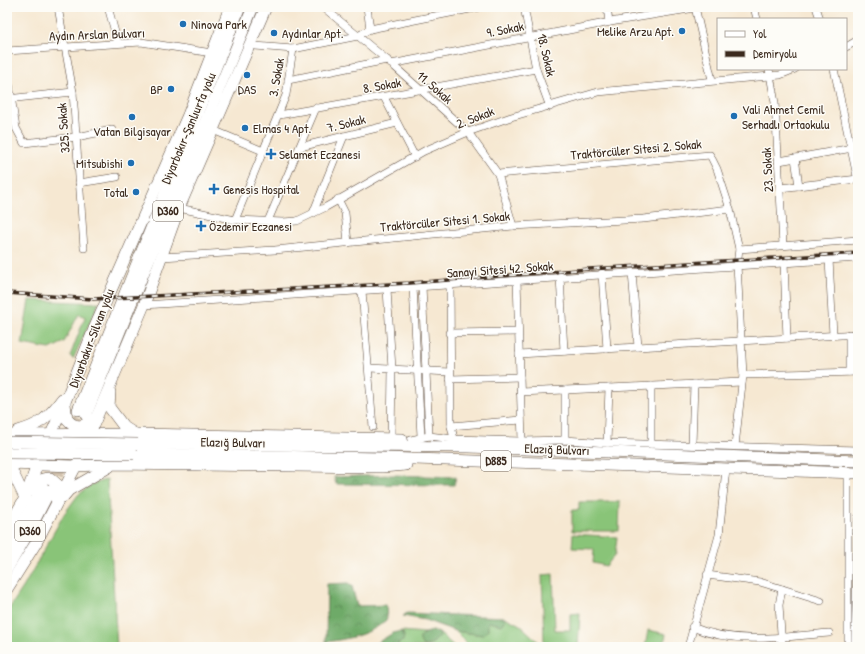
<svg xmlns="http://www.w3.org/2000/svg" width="865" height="654" font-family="'Patrick Hand',sans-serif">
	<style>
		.grass { fill: #89c478; stroke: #62774b }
		.forest { fill: url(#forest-crowns); stroke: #546a43 }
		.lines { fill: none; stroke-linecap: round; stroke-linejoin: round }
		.highway-tunnel { stroke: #d1c2ae; stroke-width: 11; stroke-dasharray: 11 5.5; stroke-linecap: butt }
		.minor-casing { stroke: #574639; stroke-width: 8 }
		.highway-casing { stroke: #574639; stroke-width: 12 }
		.minor { stroke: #fff; stroke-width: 7 }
		.highway { stroke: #fff; stroke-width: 11 }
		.rail-casing { stroke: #3b2a1e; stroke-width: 3.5 }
		.rail { stroke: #fdfcf7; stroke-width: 2; stroke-dasharray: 6; stroke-linecap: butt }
		.highway-bridge-casing { stroke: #574639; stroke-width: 12; stroke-linecap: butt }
		.highway-bridge { stroke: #fff; stroke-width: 11 }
		.poi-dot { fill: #1f6fb2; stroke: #fdfcf7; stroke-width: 1.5 }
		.labels { text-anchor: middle; stroke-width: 3; stroke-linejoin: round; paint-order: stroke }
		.shield { fill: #fdfcf7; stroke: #75695f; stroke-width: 1 }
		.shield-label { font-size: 12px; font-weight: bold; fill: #3b2a1e }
		.poi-label { font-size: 13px; fill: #3b2a1e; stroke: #fdfcf7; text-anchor: start }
		.street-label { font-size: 13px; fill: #3b2a1e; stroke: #fdfcf7 }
	</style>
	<defs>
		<pattern id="forest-crowns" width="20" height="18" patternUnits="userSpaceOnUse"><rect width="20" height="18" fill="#6eaa68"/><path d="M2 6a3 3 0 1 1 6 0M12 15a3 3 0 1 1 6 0" fill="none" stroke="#5c8b55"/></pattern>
	</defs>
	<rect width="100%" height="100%" fill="#fdfcf7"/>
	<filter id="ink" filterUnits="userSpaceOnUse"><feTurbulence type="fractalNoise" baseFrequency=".025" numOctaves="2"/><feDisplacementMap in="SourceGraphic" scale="8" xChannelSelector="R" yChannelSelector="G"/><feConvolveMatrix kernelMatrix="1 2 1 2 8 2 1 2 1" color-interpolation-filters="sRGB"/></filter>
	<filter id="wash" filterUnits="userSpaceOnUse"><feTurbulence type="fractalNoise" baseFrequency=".012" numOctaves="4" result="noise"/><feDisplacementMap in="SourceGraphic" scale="16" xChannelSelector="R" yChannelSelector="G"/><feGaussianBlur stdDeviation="0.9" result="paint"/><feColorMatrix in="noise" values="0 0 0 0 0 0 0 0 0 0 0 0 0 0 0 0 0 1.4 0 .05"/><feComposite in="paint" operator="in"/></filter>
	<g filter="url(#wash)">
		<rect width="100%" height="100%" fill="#f6e8d2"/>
		<g class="grass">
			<polygon points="29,300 99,303 73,359 70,356 85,317 79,314 64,342 50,349 22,344"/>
			<polygon points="107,479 117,647 7,647 7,612 24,586 64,514 78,495 91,485"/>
			<polygon points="579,502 620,502 619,531 572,531 572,510 579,510"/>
			<polygon points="573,534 617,537 615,555 606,566 593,563 594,549 572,548"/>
			<polygon points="553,574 555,630 570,630 570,614 580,613 578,647 564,647 544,642 542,575"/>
			<polygon points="505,617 520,625 544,647 466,647 465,641 455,631 483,635 488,622 505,621"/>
			<polygon points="648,630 666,634 664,647 645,647"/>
			<path d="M402,631L425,633L420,637L423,646C430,646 436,641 440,635L438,632L455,647H398V643L404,636Z"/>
		</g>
		<g class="forest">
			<polygon points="393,475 456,477 454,485 336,484 334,477"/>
			<path d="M348,583L352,586L357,606L386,605L387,619C371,635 347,639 326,642L327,584Z"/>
			<polygon points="407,613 505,617 505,621 502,625 488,622 488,630 483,635 455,631 425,620 403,616"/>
			<polygon points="402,631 404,636 403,641 398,643 398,647 370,647 393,633"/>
			<path d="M433,631L438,632L440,635C436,641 430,646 423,646L420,641V637L425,633Z"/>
		</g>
	</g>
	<g filter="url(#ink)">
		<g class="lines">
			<g class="highway-tunnel">
				<polyline points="43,486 78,410"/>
				<polyline points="50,490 71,446"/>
			</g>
			<defs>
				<g id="minor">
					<polyline points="58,7 73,92 84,248"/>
					<polyline points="108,7 118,43"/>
					<polyline points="323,7 387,60 468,132 498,174 513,226"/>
					<polyline points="367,7 370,29"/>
					<polyline points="524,7 536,69 550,107"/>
					<polyline points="607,7 609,22"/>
					<polyline points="695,7 712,80"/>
					<polyline points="754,7 757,19"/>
					<polyline points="816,7 820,19"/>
					<polyline points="255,46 293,49 358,36 370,29 480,7"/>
					<polyline points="846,47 858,40"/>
					<polyline points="7,51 141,42 212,53"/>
					<polyline points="391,64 616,21 695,8"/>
					<polyline points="769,69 775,103 783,245"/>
					<polyline points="834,69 858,181"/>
					<polyline points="7,71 16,128 24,143 76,137 112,130"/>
					<polyline points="288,80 387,60"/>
					<polyline points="384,97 415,157"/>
					<polyline points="7,99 73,92"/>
					<polyline points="279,115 536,69"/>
					<polyline points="213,130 263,151"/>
					<polyline points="300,147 397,123"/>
					<polyline points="795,158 799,186"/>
					<polyline points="779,161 858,147"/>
					<polyline points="498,174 710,155 717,169 730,209 739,249 737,265 743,375 735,446"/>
					<polyline points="79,183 117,177"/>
					<polyline points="780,188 858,179"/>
					<polyline points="338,199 345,213 348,243"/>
					<polyline points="179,208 235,220 283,222 297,221 326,207 424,151 468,132 511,117 598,92 780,75 795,69"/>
					<polyline points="313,213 344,136"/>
					<polyline points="235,220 286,95 293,49"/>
					<polyline points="268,221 316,108"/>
					<polyline points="739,249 858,240"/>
					<polyline points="162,257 275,250 513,226 643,219 730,209"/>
					<polyline points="829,259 833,335"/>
					<polyline points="784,262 787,338"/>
					<polyline points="632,272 638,347"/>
					<polyline points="602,273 607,349"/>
					<polyline points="560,276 564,351"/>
					<polyline points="517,280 522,441"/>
					<polyline points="450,285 451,426 454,439"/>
					<polyline points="422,286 429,436"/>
					<polyline points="413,287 421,436"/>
					<polyline points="387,289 392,369 391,439"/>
					<polyline points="362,291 373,427"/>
					<polyline points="144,305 858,258"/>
					<polyline points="449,333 518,332"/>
					<polyline points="849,334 849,372"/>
					<polyline points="519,354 858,334"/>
					<polyline points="369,368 450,372"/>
					<polyline points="743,375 858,372"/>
					<polyline points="450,379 520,377"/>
					<polyline points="520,392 742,382"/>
					<polyline points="451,426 521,420"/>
					<polyline points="411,440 429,436 454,439 522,441 565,440 607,443 858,450"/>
					<polyline points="565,440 565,390"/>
					<polyline points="607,443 609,388"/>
					<polyline points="651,444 651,386"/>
					<polyline points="692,445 694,384"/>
					<polyline points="848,472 848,647"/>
					<polyline points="707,575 760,582 821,601"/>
					<polyline points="782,589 779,605 782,647"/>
					<path d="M692,627C734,645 785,637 829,633"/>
					<polyline points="688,647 719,535 726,469"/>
					<polyline points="855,647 858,518"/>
				</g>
				<g id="highway">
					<polyline points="110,392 109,407 124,427 135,434"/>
					<path d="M65,404L67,419C77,431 85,425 96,418"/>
					<polyline points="78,410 240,7"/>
					<polyline points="86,415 186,168 253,7"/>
					<path d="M18,431C40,425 49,417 62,399"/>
					<polyline points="7,435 135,434 402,439"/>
					<polyline points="138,444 469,447 858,461"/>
					<polyline points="134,454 383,458 858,473"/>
					<polyline points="7,464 76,466 115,464 382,467 406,465"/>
					<polyline points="7,469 13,473 25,498 7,529"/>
					<path d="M30,491C36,483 39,478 50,478L58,485L56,499"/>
					<polyline points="63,497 69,490 109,467"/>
					<polyline points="25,498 37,465 61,412 94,329 188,115 230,7"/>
					<polyline points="7,550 43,487"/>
					<polyline points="7,569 26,537 50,490"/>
					<polyline points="7,589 36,543 76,466 144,305 179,208 266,7"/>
				</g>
			</defs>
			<use href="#minor" class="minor-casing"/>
			<use href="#highway" class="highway-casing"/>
			<use href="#minor" class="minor"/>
			<use href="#highway" class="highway"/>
			<defs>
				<polyline id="rail" points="7,293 93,299 154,296 410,283 589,269 858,253"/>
			</defs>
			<use href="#rail" class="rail-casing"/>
			<use href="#rail" class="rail"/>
			<defs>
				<g id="highway-bridge">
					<polyline points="7,442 138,444"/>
					<polyline points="7,453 134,454"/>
				</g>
			</defs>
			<use href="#highway-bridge" class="highway-bridge-casing"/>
			<use href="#highway-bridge" class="highway-bridge"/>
		</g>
	</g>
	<g class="poi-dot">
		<circle cx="183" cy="24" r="4"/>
		<circle cx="682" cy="31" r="4"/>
		<circle cx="274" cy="33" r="4"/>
		<circle cx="247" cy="75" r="4"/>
		<circle cx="171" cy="89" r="4"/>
		<circle cx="734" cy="116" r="4"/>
		<circle cx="132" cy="117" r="4"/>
		<circle cx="245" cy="128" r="4"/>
		<path d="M269 148h4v4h4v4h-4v4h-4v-4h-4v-4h4z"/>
		<circle cx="131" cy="163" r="4"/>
		<path d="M212 183h4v4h4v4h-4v4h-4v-4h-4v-4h4z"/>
		<circle cx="136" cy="192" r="4"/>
		<path d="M199 220h4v4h4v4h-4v4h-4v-4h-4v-4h4z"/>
	</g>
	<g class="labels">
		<g class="shield">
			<rect x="153" y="201" width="30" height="20" rx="3"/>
			<rect x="481" y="451" width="30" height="20" rx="3"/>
			<rect x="15" y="521" width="30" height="20" rx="3"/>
		</g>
		<g class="shield-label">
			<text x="168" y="215">D360</text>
			<text x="496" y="465">D885</text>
			<text x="30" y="535">D360</text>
		</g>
		<g class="poi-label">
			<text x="191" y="29">Ninova Park</text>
			<text x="674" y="36" text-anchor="end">Melike Arzu Apt.</text>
			<text x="282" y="38">Aydınlar Apt.</text>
			<text x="163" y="94" text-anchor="end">BP</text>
			<text x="247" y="94" text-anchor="middle">DAS</text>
			<text x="742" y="114">Vali Ahmet Cemil<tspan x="742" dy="15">Serhadlı Ortaokulu</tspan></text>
			<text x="253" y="133">Elmas 4 Apt.</text>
			<text x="132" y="136" text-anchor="middle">Vatan Bilgisayar</text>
			<text x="279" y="159">Selamet Eczanesi</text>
			<text x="123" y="168" text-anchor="end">Mitsubishi</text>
			<text x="223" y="194">Genesis Hospital</text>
			<text x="128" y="197" text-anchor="end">Total</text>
			<text x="209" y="231">Özdemir Eczanesi</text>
		</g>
		<g class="street-label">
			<text transform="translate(505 29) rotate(-11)" y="5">9. Sokak</text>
			<text transform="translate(97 34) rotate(-2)" y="5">Aydın Arslan Bulvarı</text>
			<text transform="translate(547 55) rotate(77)" y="5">18. Sokak</text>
			<text transform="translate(276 77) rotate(-80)" y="5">3. Sokak</text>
			<text transform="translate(382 85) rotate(-10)" y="5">8. Sokak</text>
			<text transform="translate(435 87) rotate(41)" y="5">11. Sokak</text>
			<text transform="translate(475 117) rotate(-21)" y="5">2. Sokak</text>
			<text transform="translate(346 123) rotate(-14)" y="5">7. Sokak</text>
			<text transform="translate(63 128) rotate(-94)" y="5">325. Sokak</text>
			<text transform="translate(188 128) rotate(-67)" y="5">Diyarbakır-Şanlıurfa yolu</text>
			<text transform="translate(636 149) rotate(-5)" y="5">Traktörcüler Sitesi 2. Sokak</text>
			<text transform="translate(767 170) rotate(-93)" y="5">23. Sokak</text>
			<text transform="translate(445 221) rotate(-5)" y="5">Traktörcüler Sitesi 1. Sokak</text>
			<text transform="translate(500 269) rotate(-4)" y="5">Sanayi Sitesi 42. Sokak</text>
			<text transform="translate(91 338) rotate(-69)" y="5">Diyarbakır-Silvan yolu</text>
			<text transform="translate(233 442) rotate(1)" y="5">Elazığ Bulvarı</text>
			<text transform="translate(557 449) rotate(2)" y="5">Elazığ Bulvarı</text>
		</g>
	</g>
	<rect width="865" height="654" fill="none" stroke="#fdfcf7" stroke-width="24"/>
	<rect x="717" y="18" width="130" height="52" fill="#fdfcf7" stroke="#afa8a0"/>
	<rect x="725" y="31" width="20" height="6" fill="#ffffff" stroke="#afa8a0"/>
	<text x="753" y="38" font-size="12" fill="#3b2a1e">Yol</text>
	<rect x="725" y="51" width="20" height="6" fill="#3b2a1e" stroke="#afa8a0"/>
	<text x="753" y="58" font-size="12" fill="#3b2a1e">Demiryolu</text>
</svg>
